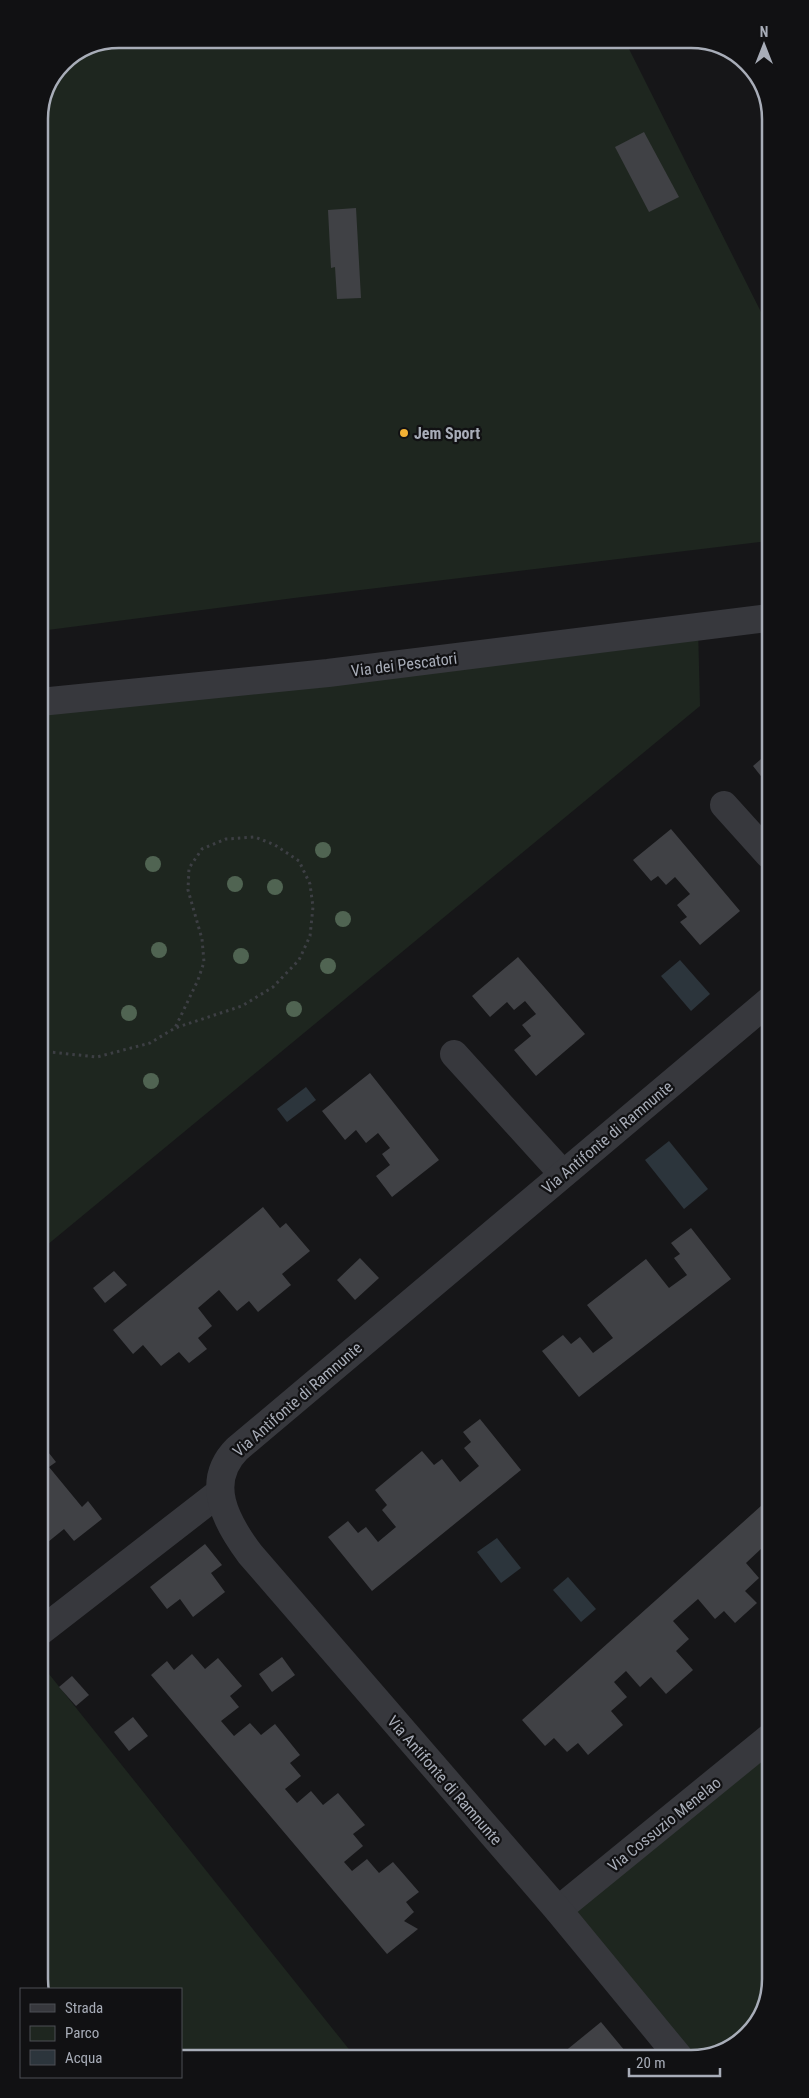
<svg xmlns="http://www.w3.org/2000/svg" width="809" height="2098" font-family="'Roboto Condensed',sans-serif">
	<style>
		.green { fill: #1e261f }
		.water { fill: #2c353c }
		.building { fill: #404145 }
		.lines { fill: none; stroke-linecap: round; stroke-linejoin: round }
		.path { stroke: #3d3f44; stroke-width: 3; stroke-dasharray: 2.5 4; stroke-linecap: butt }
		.minor { stroke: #37383d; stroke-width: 28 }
		.tree { fill: #506452 }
		.poi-dot { fill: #f2b134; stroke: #111113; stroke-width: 2 }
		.labels { text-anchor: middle; stroke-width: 4.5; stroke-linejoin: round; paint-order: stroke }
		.poi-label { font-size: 16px; font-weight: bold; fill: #a8adb8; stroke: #111113; text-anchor: start }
		.street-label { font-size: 16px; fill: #a8adb8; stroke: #111113 }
		.rim { fill: none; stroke: #a8adb8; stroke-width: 2.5 }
	</style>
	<rect width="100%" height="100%" fill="#161618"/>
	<g class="green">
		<polygon points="119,39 624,39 768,326 768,541 294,598 40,631 39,114 62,62"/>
		<polygon points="698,627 700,706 41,1250 40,702"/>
		<polygon points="41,1664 356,2058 181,2059 181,1989 42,1989"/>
		<polygon points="770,1737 770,1979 754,2028 711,2056 679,2057 558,1910"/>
	</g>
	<g class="water">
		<polygon points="680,960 710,994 691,1011 661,976"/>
		<polygon points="306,1087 316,1100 287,1122 277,1109"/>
		<polygon points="669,1141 708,1189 684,1209 645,1160"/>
		<polygon points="497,1538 521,1568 501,1583 477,1552"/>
		<polygon points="568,1577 596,1609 581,1622 553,1590"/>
	</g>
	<g class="building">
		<polygon points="644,132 679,197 649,212 615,147"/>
		<polygon points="356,208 361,298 337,299 335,267 331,268 328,210"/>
		<polygon points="768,753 768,785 753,766"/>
		<polygon points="671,829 740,911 700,945 680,922 687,917 677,905 690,894 675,877 666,885 658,876 651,881 633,860"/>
		<polygon points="518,957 585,1034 536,1076 514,1050 531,1036 522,1025 536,1014 525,1001 514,1010 507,1002 490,1017 472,996"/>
		<polygon points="370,1073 439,1160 392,1197 376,1176 390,1165 382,1154 390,1148 378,1133 366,1143 356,1130 345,1140 322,1111"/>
		<polygon points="263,1207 280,1228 286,1223 310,1251 282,1274 291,1285 258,1312 249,1301 237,1311 219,1290 198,1308 212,1326 198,1338 207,1349 189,1363 179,1352 161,1366 143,1345 133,1354 113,1330"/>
		<polygon points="691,1228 731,1279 579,1397 542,1351 563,1335 571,1344 580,1337 593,1353 613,1338 587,1305 646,1259 669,1288 687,1275 674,1258 680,1254 671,1243"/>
		<polygon points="360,1258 379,1278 355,1300 337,1280"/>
		<polygon points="114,1271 127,1285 105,1303 93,1288"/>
		<polygon points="480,1419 521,1470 372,1591 328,1537 348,1521 358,1533 366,1527 378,1542 396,1527 382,1510 387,1505 375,1490 422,1451 434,1465 442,1459 460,1482 479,1466 464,1448 471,1442 463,1432"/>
		<polygon points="41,1443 56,1462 49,1467 82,1507 88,1501 102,1519 74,1541 64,1529 48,1542 41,1533"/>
		<polygon points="770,1498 770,1554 763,1547 746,1563 759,1578 745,1591 757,1603 735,1623 724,1611 715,1619 698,1599 673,1621 689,1639 676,1651 693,1670 666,1694 651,1677 640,1687 626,1671 614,1682 627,1697 611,1711 623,1725 588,1755 578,1743 567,1752 554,1738 545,1746 522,1720"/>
		<polygon points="205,1544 222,1565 211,1573 225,1592 193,1617 180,1599 167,1609 150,1587"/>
		<polygon points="192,1654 205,1669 218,1658 242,1686 230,1696 239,1707 221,1721 234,1736 250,1723 261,1735 275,1724 300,1755 290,1763 301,1776 285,1789 297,1803 311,1791 323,1805 338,1793 365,1825 353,1834 363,1846 344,1862 352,1871 367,1859 379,1873 393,1862 419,1892 406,1902 414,1912 404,1921 418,1929 387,1954 151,1675 167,1661 174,1670"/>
		<polygon points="282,1657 295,1675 272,1692 259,1674"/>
		<polygon points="72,1676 89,1695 76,1706 59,1687"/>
		<polygon points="133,1717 148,1736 129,1751 114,1732"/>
		<polygon points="601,2022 630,2057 558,2057"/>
	</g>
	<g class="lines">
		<polyline class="path" points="40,1051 97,1057 150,1043 175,1028 242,1006 273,987 299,960 310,936 313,907 310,884 299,861 275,845 255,837 226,839 202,849 189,868 188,890 202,939 204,962 198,980 175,1028"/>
		<g class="minor">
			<polyline points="40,702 328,673 768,618"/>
			<polyline points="724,805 769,855"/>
			<polyline points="454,1054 563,1174"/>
			<polyline points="41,1631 220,1492"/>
			<polyline points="558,1910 770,1737"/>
			<path d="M679,2057L558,1910L250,1554C226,1522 204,1482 237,1449L769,1001"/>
		</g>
	</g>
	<g class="tree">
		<circle cx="323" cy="850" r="8"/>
		<circle cx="153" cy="864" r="8"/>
		<circle cx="235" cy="884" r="8"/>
		<circle cx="275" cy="887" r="8"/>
		<circle cx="343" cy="919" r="8"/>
		<circle cx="159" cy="950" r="8"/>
		<circle cx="241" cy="956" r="8"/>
		<circle cx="328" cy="966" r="8"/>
		<circle cx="294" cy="1009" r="8"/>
		<circle cx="129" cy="1013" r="8"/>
		<circle cx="151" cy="1081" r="8"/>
	</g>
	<circle class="poi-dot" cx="404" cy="433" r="5"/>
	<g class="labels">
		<g class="poi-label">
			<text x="414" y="439">Jem Sport</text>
		</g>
		<g class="street-label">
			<text transform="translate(404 664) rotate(-7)" y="6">Via dei Pescatori</text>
			<text transform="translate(607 1137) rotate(-40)" y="6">Via Antifonte di Ramnunte</text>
			<text transform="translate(297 1399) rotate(-41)" y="6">Via Antifonte di Ramnunte</text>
			<text transform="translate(445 1780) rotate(49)" y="6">Via Antifonte di Ramnunte</text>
			<text transform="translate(664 1824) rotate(-39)" y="6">Via Cossuzio Menelao</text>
		</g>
	</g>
	<path d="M0 0H809V2098H0ZM119 48H691A71 71 0 0 1 762 119V1979A71 71 0 0 1 691 2050H119A71 71 0 0 1 48 1979V119A71 71 0 0 1 119 48Z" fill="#111113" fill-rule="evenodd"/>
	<path class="rim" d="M119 48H691A71 71 0 0 1 762 119V1979A71 71 0 0 1 691 2050H119A71 71 0 0 1 48 1979V119A71 71 0 0 1 119 48Z"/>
	<rect x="20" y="1988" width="162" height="90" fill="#111113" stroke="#4d4f55"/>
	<rect x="30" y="2004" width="25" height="8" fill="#37383d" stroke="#4d4f55"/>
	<text x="65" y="2013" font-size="15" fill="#a8adb8">Strada</text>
	<rect x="30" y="2026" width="25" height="15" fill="#1e261f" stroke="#4d4f55"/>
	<text x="65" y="2038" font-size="15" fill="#a8adb8">Parco</text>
	<rect x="30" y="2050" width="25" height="15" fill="#2c353c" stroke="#4d4f55"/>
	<text x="65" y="2063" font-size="15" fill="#a8adb8">Acqua</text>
	<g transform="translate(764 45)" stroke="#111113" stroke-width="4" paint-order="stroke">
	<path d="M0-4L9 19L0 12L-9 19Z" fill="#a8adb8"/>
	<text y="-8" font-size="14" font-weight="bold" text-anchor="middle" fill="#a8adb8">N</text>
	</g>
	<path d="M629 2068v8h91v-8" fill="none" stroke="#a8adb8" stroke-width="2.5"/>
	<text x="636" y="2068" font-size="15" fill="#a8adb8" stroke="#111113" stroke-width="4" paint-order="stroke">20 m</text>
</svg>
